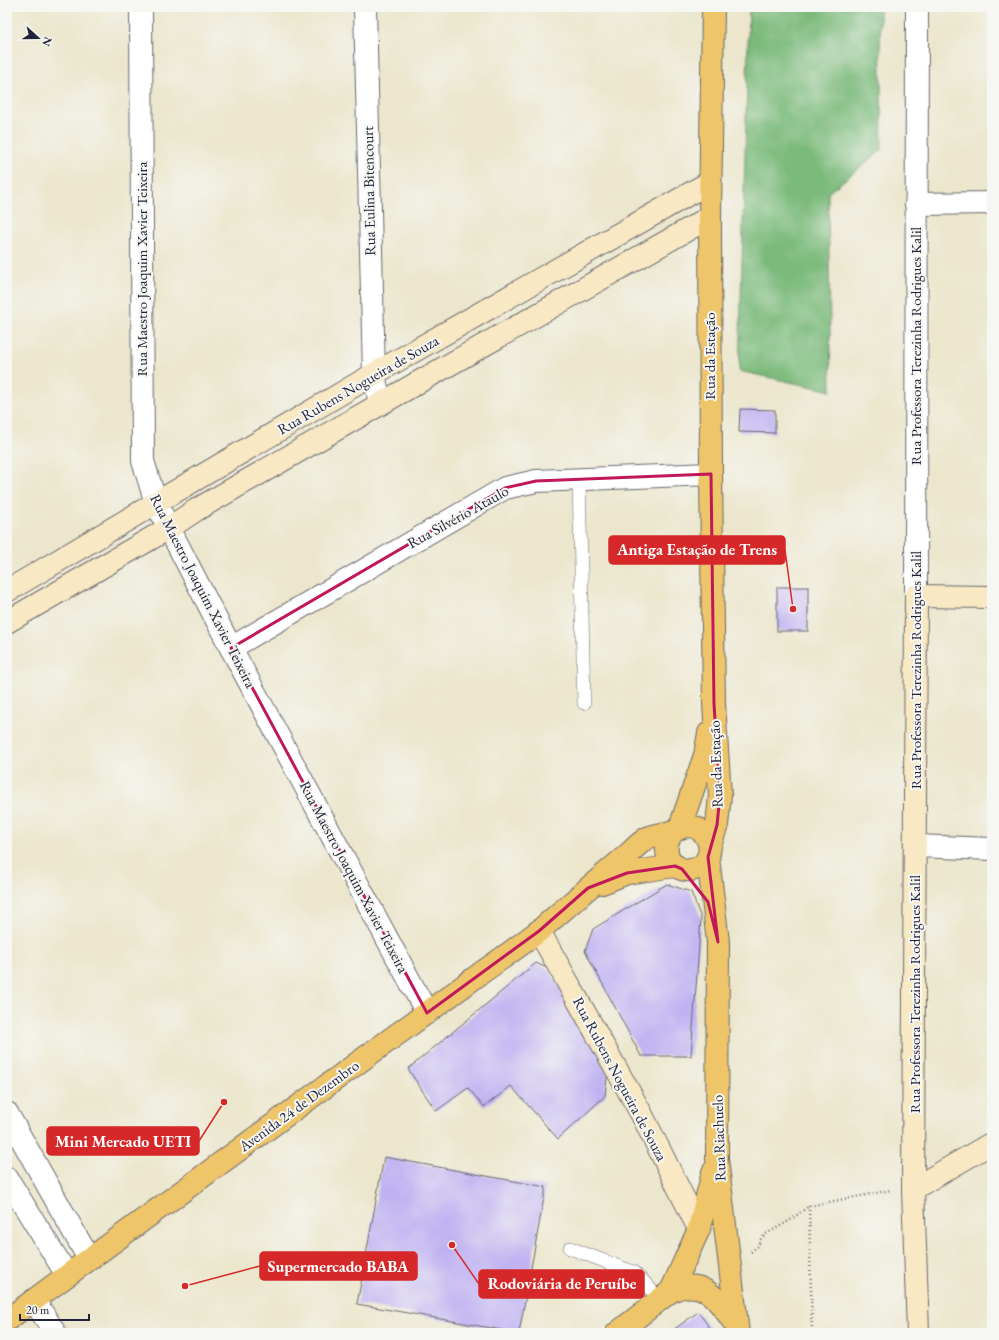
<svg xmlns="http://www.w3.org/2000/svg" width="999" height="1340" font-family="'EB Garamond',serif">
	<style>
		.forest { fill: #7aba7a; stroke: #4e6e5a }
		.building { fill: #c0b2f2 }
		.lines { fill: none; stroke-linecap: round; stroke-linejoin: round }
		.lane-casing { stroke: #68676e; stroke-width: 14 }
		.street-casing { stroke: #68676e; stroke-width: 24 }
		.secondary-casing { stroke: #68676e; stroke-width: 24 }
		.primary-casing { stroke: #68676e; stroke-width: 24 }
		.path { stroke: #68676e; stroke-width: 2.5; stroke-dasharray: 1 3; stroke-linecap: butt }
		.lane { stroke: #fff; stroke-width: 13 }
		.street { stroke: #fff; stroke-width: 22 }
		.secondary { stroke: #f8e8c3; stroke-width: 22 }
		.primary { stroke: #eec569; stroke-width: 22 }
		.marked { fill: none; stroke: #c2185b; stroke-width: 3; stroke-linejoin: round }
		.labels { text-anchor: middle; stroke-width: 4; stroke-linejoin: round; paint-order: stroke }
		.street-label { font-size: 15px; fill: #22223b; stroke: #f6f6f2 }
		.leader { fill: none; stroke: #d62828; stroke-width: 1.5 }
		.callout-dot { fill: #d62828; stroke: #f6f6f2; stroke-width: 1.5 }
		.callout { fill: #d62828; stroke: #d62828; stroke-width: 1.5 }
		.callout-label { font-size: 16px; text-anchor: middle; font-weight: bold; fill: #fff }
	</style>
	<rect width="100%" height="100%" fill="#f6f6f2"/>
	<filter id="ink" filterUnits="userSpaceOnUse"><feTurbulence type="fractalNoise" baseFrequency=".025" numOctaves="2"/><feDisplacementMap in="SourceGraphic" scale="8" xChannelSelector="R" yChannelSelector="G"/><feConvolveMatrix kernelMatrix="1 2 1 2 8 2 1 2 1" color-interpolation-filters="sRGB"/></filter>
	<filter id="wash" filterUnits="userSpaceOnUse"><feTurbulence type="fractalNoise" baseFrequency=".012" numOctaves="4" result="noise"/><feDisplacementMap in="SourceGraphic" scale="16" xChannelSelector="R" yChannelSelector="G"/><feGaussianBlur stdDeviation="0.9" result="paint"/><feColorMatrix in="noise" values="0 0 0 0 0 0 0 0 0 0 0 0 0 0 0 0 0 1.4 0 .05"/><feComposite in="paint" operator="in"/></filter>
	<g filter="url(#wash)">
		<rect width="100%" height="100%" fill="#ebe6cc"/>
		<polygon class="forest" points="749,7 880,7 882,150 828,193 831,391 739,371"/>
		<g id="blocks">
			<g class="building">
				<polygon points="740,409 775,410 775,433 739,432"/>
				<rect x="777" y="587" width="31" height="44"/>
				<polygon points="667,884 691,892 701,918 691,1056 641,1056 585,951 593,929"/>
				<polygon points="536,963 549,969 608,1067 605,1096 558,1139 511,1086 484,1107 468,1088 436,1111 408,1069"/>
				<polygon points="384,1157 546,1187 519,1333 357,1304"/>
				<polygon points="698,1312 714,1333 669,1333"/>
			</g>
		</g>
	</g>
	<g filter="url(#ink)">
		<use href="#blocks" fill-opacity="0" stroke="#68676e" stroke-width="1"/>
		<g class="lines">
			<defs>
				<g id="lane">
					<polyline points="579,479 584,703"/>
					<polyline points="570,1248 633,1272 644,1282 660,1300"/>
				</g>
				<g id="street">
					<polyline points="141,7 143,461 156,503 231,648 427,1013"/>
					<polyline points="365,7 374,374 380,404"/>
					<polyline points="916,204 992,203"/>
					<polyline points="916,596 917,7"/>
					<polyline points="231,648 505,488 536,481 711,474"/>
					<polyline points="915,846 992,849"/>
					<polyline points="7,1113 89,1259"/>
					<polyline points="7,1178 67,1275"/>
					<polyline points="34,1300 55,1333"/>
				</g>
				<g id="secondary">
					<polyline points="7,591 374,374 710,182"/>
					<polyline points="7,622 169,528 196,510 417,383 710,217"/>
					<polyline points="539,931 641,1113 699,1229"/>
					<polyline points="913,1189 992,1143"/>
					<polyline points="918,1333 913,1189 916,596 992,597"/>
				</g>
				<g id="primary">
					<polyline points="680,827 705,755 709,733"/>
					<polyline points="710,845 717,825 720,795 714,704 711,474 710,217 713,7"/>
					<polyline points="708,857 718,942 717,1159 738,1333"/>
					<polyline points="602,883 627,873 675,866"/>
					<polyline points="671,1291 699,1229 713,1172"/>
					<path d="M7,1320C124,1233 242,1147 359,1062C400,1032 441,1003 481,973C501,959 521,945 540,930C568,906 596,881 625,857C632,851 639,843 647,838C653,835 663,834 670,832C677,831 681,826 688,826C708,827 717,852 702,865C683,881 654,857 673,832"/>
					<path d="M617,1333L671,1291C704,1276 718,1300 735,1324"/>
				</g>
			</defs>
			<use href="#lane" class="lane-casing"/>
			<use href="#street" class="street-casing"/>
			<use href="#secondary" class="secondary-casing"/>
			<use href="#primary" class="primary-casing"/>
			<g class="path">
				<polyline points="809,1206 812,1333"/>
				<polyline points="751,1252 758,1246 761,1239 766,1234 789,1221 809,1206 891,1190"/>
			</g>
			<use href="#lane" class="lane"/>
			<use href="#street" class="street"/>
			<use href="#secondary" class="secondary"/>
			<use href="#primary" class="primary"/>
		</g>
	</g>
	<path class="marked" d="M711,474L714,704L720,795L717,825L708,857L718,942L708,902L682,869L675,866L627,873L588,888L539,931L427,1013L231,648L505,488L536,481Z"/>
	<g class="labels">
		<g class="street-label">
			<text transform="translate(369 191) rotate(-91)" y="5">Rua Eulina Bitencourt</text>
			<text transform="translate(142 269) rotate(-90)" y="5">Rua Maestro Joaquim Xavier Teixeira</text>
			<text transform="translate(916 346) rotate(-90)" y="5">Rua Professora Terezinha Rodrigues Kalil</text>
			<text transform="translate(710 356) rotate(-90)" y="5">Rua da Estação</text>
			<text transform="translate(358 385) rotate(-30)" y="5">Rua Rubens Nogueira de Souza</text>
			<text transform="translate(458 517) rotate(-29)" y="5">Rua Silvério Ataulo</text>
			<text transform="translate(203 591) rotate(63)" y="5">Rua Maestro Joaquim Xavier Teixeira</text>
			<text transform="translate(916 670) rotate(-90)" y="5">Rua Professora Terezinha Rodrigues Kalil</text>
			<text transform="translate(716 764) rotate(-92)" y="5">Rua da Estação</text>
			<text transform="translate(354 877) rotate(62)" y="5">Rua Maestro Joaquim Xavier Teixeira</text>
			<text transform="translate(915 994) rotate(-90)" y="5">Rua Professora Terezinha Rodrigues Kalil</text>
			<text transform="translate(620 1079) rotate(62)" y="5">Rua Rubens Nogueira de Souza</text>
			<text transform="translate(299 1106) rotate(-36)" y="5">Avenida 24 de Dezembro</text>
			<text transform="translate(719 1138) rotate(-92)" y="5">Rua Riachuelo</text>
		</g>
	</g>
	<path class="leader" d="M793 609L785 550M224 1102L199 1141M185 1286L260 1266M452 1245L479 1284"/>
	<g class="callout-dot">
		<circle cx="793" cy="609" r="4"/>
		<circle cx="224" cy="1102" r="4"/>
		<circle cx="185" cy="1286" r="4"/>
		<circle cx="452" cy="1245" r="4"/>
	</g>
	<g class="callout">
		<rect x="609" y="536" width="176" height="28" rx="4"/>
		<rect x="47" y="1127" width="152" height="28" rx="4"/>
		<rect x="260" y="1252" width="157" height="28" rx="4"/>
		<rect x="479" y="1270" width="165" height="28" rx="4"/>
	</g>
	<g class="callout-label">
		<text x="697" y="555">Antiga Estação de Trens</text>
		<text x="123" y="1147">Mini Mercado UETI</text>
		<text x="338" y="1272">Supermercado BABA</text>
		<text x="562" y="1289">Rodoviária de Peruíbe</text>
	</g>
	<rect width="999" height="1340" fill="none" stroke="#f6f6f2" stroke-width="24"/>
	<g transform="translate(38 38) rotate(111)" stroke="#f6f6f2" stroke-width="3" paint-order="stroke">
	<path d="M0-3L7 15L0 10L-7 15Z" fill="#22223b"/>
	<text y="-6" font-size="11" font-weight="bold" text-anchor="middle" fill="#22223b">N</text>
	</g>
	<path d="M20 1314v6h69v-6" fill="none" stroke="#22223b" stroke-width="2"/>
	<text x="26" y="1314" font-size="12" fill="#22223b" stroke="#f6f6f2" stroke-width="3" paint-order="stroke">20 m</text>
</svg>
